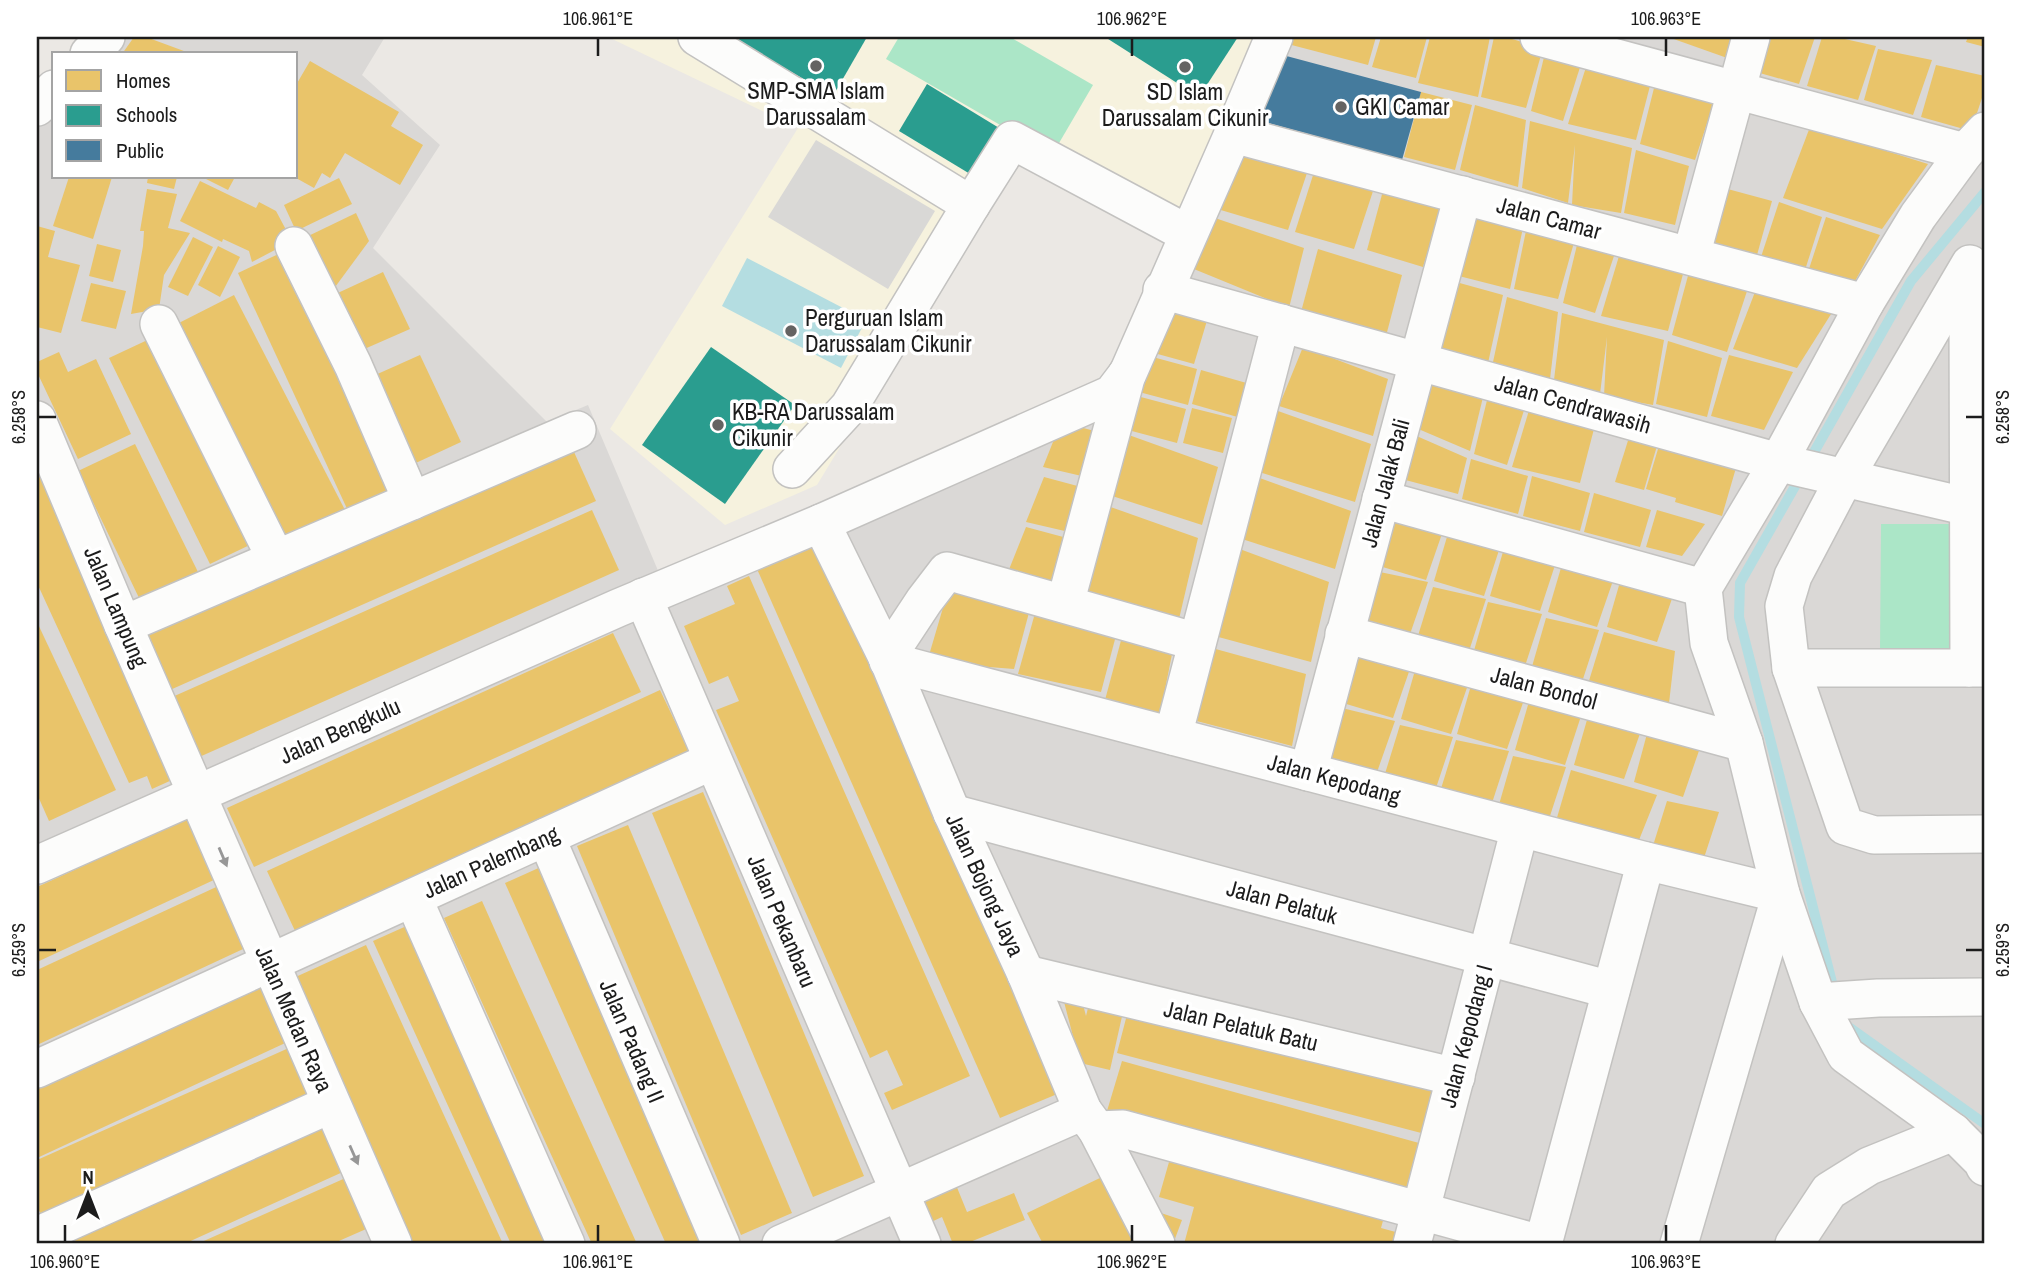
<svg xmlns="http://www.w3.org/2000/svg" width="2022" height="1281" font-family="'Archivo Narrow',sans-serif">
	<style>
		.residential { fill: #dad8d6 }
		.education { fill: #f6f2de }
		.religious { fill: #d9d8d6 }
		.pitch { fill: #abe6c7 }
		.water { fill: #b4dde1 }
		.homes { fill: #e9c46a }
		.schools { fill: #2a9d8f }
		.public { fill: #457b9d }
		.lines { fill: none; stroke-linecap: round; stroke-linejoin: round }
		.stream { stroke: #b4dde1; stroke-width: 10 }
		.minor-casing { stroke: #c3c2c0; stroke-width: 40 }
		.minor { stroke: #fcfcfb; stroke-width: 37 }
		.oneway { fill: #979797 }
		.ticks { fill: none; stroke: #1c1c1c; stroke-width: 2.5 }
		.poi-dot { fill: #646362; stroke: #fff; stroke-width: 2.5 }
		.labels { text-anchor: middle; stroke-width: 7; stroke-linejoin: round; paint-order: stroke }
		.poi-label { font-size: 23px; fill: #1c1c1c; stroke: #fff; text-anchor: start }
		.street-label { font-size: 23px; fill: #1c1c1c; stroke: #fff }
		.neatline { fill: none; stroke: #1c1c1c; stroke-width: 2.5 }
		.ticks-label { font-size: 18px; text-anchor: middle; fill: #1c1c1c }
	</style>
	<rect width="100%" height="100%" fill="#ebe8e4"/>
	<polygon class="residential" points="107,37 385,37 362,75 440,145 373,248 547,422 588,405 662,580 1108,392 1259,37 1985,37 1985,1244 37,1244 37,108 54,90 54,177 296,177 296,54 90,54"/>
	<polygon class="education" points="608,37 1254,37 1171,233 1021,148 817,485 725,525 610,429 798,128"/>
	<polygon class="religious" points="816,140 935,211 888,289 768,217"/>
	<g class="pitch">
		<polygon points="899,37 1010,37 1093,85 1052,155 886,59"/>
		<polygon points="1881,524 1953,524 1952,653 1880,653"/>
	</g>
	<polygon class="water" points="747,258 866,320 841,368 722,306"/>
	<g class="homes">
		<polygon points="134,37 146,37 192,54 122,54"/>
		<polygon points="1286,37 1376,37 1368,65 1284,43"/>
		<polygon points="1381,37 1427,37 1416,78 1372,67"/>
		<polygon points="1430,37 1490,37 1478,97 1418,83"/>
		<polygon points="1494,37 1505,37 1543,48 1526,108 1481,97"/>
		<polygon points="1668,37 1737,37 1730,59"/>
		<polygon points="1759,37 1815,37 1799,84 1749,70"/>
		<polygon points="1822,37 1836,37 1876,46 1858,100 1807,86"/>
		<polygon points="1968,37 1985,37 1985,47 1966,42"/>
		<polygon points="1878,49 1932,60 1913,115 1864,100"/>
		<polygon points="1545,53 1581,64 1563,121 1531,111"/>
		<polygon points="310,61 399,112 391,126 423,145 400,185 345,153 330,178 322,173 314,188 296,178 296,85"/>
		<polygon points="1587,64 1651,82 1636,140 1568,124"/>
		<polygon points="1936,65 1985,76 1985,89 1971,131 1921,117"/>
		<polygon points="1656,80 1716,96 1695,160 1640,144"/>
		<polygon points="1421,92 1472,105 1455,170 1404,157"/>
		<polygon points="1475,105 1526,120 1518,187 1460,170"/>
		<polygon points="1530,121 1632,148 1621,213 1572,205 1575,145 1568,203 1522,188"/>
		<polygon points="1810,127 1928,164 1882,229 1783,198"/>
		<polygon points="1238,149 1309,167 1288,230 1214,208"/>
		<polygon points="1636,150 1689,166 1675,225 1624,213"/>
		<polygon points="1315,169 1375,185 1354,249 1295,232"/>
		<polygon points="69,177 112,177 93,239 53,226"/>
		<polygon points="148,177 177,177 174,189 147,183"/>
		<polygon points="202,177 235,177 228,190"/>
		<polygon points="339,178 352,204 296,231 284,205"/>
		<polygon points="200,181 256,208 259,202 276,211 292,241 252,262 249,251 223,239 222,242 180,221"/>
		<polygon points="1384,187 1443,203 1423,267 1367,250"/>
		<polygon points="1724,188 1772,201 1757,255 1710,243"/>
		<polygon points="147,189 177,194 168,228 190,233 164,275 159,309 131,314 143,246 144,231 140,231"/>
		<polygon points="1779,202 1822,217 1805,270 1761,257"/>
		<polygon points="1467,211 1524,223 1510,289 1451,274"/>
		<polygon points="356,213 369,241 327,298 300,240"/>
		<polygon points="1209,216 1304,248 1289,308 1189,267"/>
		<polygon points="1826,217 1880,235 1853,285 1808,272"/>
		<polygon points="37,226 55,231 48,257 80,265 61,333 37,327"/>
		<polygon points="1527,226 1575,239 1558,299 1514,289"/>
		<polygon points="193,237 213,247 188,296 168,287"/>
		<polygon points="97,244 121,250 113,282 89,276"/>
		<polygon points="1577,245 1614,256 1595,313 1563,303"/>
		<polygon points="218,246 240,257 220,297 198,285"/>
		<polygon points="1318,249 1402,275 1386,336 1301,312"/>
		<polygon points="287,250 399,490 349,513 238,273"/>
		<polygon points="1619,256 1683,274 1668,331 1601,316"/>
		<polygon points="383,272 410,329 353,354 327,298"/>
		<polygon points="1689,272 1748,288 1727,352 1672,335"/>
		<polygon points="1456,282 1503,295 1488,363 1433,346"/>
		<polygon points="91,283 126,291 116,329 81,321"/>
		<polygon points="1755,292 1833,311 1797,368 1733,349"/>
		<polygon points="234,295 345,510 284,541 173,326"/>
		<polygon points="1507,297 1558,312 1550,379 1493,362"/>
		<polygon points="1170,303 1209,314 1194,364 1154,353"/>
		<polygon points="1562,313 1664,340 1653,405 1604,396 1607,337 1600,394 1554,380"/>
		<polygon points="156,336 256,542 210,564 109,358"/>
		<polygon points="1668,341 1722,358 1707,417 1656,404"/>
		<polygon points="1303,347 1388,379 1373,436 1279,406"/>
		<polygon points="59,352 68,372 96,359 131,434 78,459 37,372 37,362"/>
		<polygon points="420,355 461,442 405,468 364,380"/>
		<polygon points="1729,355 1793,372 1764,430 1711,416"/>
		<polygon points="1149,356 1197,369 1188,405 1139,392"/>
		<polygon points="1201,370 1250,384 1241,418 1192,404"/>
		<polygon points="1425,379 1484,393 1470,451 1416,428"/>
		<polygon points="1137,396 1186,409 1177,443 1128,430"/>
		<polygon points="1488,396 1525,407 1507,465 1474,454"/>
		<polygon points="1530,407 1595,425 1580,483 1512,467"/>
		<polygon points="1192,408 1232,418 1223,453 1183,443"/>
		<polygon points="1278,411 1371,444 1355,502 1259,472"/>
		<polygon points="1061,422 1102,433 1086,477 1043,467"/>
		<polygon points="1631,431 1659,439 1644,490 1615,482"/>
		<polygon points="1126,434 1218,467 1202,525 1106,494"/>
		<polygon points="1412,434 1467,458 1458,494 1398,478"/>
		<polygon points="1661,439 1738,461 1722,516 1675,502 1676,498 1646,489"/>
		<polygon points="570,443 596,501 170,690 144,632"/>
		<polygon points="135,444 198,572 140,600 78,471"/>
		<polygon points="1471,459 1528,476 1518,514 1462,499"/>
		<polygon points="37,461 183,775 152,789 147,776 129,783 37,583"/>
		<polygon points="1532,476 1590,493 1580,531 1523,516"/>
		<polygon points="1044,477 1085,488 1069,532 1026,522"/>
		<polygon points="1257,477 1351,511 1335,569 1239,538"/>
		<polygon points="1594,493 1651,510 1640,547 1584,532"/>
		<polygon points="1105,505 1198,538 1179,619 1079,591"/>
		<polygon points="592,510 619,570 197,758 170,698"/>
		<polygon points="1657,510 1705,524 1682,556 1646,547"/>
		<polygon points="1391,513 1445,525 1426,580 1376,565"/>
		<polygon points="1026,527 1067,538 1051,582 1008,572"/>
		<polygon points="1449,530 1502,541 1484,596 1434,581"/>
		<polygon points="819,541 1062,1092 1000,1118 757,569"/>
		<polygon points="1505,545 1558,556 1540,611 1490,596"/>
		<polygon points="1237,548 1329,582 1311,662 1211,635"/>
		<polygon points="1563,561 1616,572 1597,627 1548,612"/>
		<polygon points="1375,571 1428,582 1409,637 1359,622"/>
		<polygon points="1622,575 1676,587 1657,642 1607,627"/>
		<polygon points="749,576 970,1076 892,1110 884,1093 903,1085 887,1050 870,1058 716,710 739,701 728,676 709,684 684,626 735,604 727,586"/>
		<polygon points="950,584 1031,605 1014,669 927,662"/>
		<polygon points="1433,587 1486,599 1468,654 1417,639"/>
		<polygon points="1488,602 1542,614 1524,669 1473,654"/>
		<polygon points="1037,606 1118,628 1101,692 1018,674"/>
		<polygon points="1546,618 1599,630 1581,685 1531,670"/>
		<polygon points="37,622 116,790 49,821 37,794"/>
		<polygon points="1604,632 1675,651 1668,712 1588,684"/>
		<polygon points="613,633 641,692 254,867 227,808"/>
		<polygon points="1123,633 1173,649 1160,715 1105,700"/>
		<polygon points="1212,648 1306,674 1292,746 1189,719"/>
		<polygon points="1358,651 1412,663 1393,718 1343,703"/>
		<polygon points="1416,667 1470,679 1451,734 1401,719"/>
		<polygon points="1472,682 1526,694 1507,749 1457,734"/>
		<polygon points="660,690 689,751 296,933 267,871"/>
		<polygon points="1530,698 1583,710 1565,765 1515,750"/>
		<polygon points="1342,708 1395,721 1376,775 1327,761"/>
		<polygon points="1589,713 1643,725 1624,779 1574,765"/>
		<polygon points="1400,725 1453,737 1435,791 1384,777"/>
		<polygon points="1648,730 1702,742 1683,797 1634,782"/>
		<polygon points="1456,740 1509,751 1491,806 1440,792"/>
		<polygon points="1513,756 1566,767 1548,822 1498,808"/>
		<polygon points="1571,770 1657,795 1635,850 1556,821"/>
		<polygon points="703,792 864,1176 813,1197 652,813"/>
		<polygon points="1667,801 1719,812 1701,867 1651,852"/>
		<polygon points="188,818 216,879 37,962 37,887"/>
		<polygon points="628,825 792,1213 741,1235 577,846"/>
		<polygon points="543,866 708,1244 666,1244 505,883"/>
		<polygon points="227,882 256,943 37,1045 37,970"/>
		<polygon points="482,901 514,973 637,1244 592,1244 511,1067 444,918"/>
		<polygon points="411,924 556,1244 511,1244 373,941"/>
		<polygon points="366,945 503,1244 410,1244 289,980"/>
		<polygon points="266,975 296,1038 37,1158 37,1081"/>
		<polygon points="1080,993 1086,1016 1089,1004 1123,1012 1110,1070 1080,1063 1063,998"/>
		<polygon points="1129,1007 1164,1020 1436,1092 1425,1134 1117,1053"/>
		<polygon points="291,1047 314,1099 43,1219 37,1206 37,1160"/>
		<polygon points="1122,1061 1419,1143 1406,1189 1107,1111"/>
		<polygon points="322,1120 345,1171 184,1244 50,1244"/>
		<polygon points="1185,1150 1384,1217 1381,1228 1403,1234 1399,1244 1184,1244 1194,1207 1159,1197 1169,1162 1181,1165"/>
		<polygon points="350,1176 373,1226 332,1244 197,1244"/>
		<polygon points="1102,1177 1135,1244 1043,1244 1027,1213"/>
		<polygon points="956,1185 967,1212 1014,1193 1025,1220 965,1244 953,1244 942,1217 929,1223 920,1200"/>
		<polygon points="1158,1212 1182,1220 1173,1244"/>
	</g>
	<g class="schools">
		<polygon points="731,37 867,37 833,96"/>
		<polygon points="1105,37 1238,37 1199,97"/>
		<polygon points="927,84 1009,134 980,180 899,131"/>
		<polygon points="711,347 795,405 725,504 642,445"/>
	</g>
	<polygon class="public" points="1279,54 1421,92 1402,160 1261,121"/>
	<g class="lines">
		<g class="stream">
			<polyline points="1809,461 1911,281 1985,192"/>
			<polyline points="1802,474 1740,583 1739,617 1835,994"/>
			<polyline points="1846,1025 1985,1124"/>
		</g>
		<defs>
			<g id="minor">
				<polyline points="697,37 971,205 849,407 792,469"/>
				<polyline points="1539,37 1965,152"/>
				<polyline points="89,54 106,37"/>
				<polyline points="37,107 54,89"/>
				<polyline points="1985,131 1965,152 1918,216 1865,303 1779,461 1703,588 1709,643 1744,743 1781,894 1818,1002 1846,1055 1953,1132 1982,1161 1985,1167"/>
				<polyline points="1233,134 1865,303"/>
				<polyline points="971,205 1012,140 1188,234"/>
				<polyline points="294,246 353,365 412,501"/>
				<polyline points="1691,256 1751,37"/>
				<polyline points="1970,264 1844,479 1793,576 1784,606 1791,668 1845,826 1874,835 1985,834"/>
				<polyline points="1162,290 1793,466 1969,507 1985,506"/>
				<polyline points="159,324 276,559"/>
				<polyline points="37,420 123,625 393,1244"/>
				<polyline points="1381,499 1703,588"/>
				<polyline points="821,523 887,657 952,813 1026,974 1083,1111 1097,1130 1156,1244"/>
				<polyline points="643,597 922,1244"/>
				<polyline points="1065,604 1127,374"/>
				<polyline points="123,625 577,430"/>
				<polyline points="1344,634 1744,743"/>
				<polyline points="887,657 924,601 947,571 1197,642"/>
				<polyline points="888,661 1646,861 1781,894 1679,1244"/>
				<polyline points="1791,668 1985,668"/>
				<polyline points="1969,668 1968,300 1969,270"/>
				<polyline points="1173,736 1281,323"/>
				<polyline points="1308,772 1463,195"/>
				<polyline points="952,813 1611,990"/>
				<polyline points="546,837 721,1244"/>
				<polyline points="37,865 618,608 821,523 1112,394 1128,373 1233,134 1274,37"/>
				<polyline points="413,898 566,1244"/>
				<polyline points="1026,974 1456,1077"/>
				<polyline points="1818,1002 1878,998 1985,997"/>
				<polyline points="37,1069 712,761"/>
				<polyline points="1097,1130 1123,1129 1541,1244"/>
				<polyline points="37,1236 331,1104"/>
				<polyline points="781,1244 1083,1111"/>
				<polyline points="1412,1244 1520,828"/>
				<polyline points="1543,1244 1646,861"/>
				<polyline points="1794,1244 1829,1191 1869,1166 1953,1132"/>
			</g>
		</defs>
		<use href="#minor" class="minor-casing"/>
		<use href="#minor" class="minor"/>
	</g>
	<defs><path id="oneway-solid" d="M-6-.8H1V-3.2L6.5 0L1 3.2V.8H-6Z" transform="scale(1.75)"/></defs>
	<g class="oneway">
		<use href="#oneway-solid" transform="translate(223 857) rotate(67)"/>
		<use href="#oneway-solid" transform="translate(354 1155) rotate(66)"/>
	</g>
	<path class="ticks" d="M598,38V56M1132,38V56M1666,38V56M38,417H56M1966,417H1983M38,950H56M1966,950H1983M65,1225V1242M598,1225V1242M1132,1225V1242M1666,1225V1242"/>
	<g class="poi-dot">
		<circle cx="816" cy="66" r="7"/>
		<circle cx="1185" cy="67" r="7"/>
		<circle cx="1341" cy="107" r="7"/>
		<circle cx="791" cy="331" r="7"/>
		<circle cx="718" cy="425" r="7"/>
	</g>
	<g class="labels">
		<g class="poi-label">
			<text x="816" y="99" text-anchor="middle">SMP-SMA Islam<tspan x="816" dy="26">Darussalam</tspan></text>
			<text x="1185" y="100" text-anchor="middle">SD Islam<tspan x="1185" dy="26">Darussalam Cikunir</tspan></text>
			<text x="1355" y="115">GKI Camar</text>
			<text x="805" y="326">Perguruan Islam<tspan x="805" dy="26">Darussalam Cikunir</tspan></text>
			<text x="732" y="420">KB-RA Darussalam<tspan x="732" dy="26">Cikunir</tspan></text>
		</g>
		<g class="street-label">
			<text transform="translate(1549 218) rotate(15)" y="8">Jalan Camar</text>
			<text transform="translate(1573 404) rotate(16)" y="8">Jalan Cendrawasih</text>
			<text transform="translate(1385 483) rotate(-75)" y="8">Jalan Jalak Bali</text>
			<text transform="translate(116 607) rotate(67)" y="8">Jalan Lampung</text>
			<text transform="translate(1544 688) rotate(15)" y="8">Jalan Bondol</text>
			<text transform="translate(340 731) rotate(-24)" y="8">Jalan Bengkulu</text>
			<text transform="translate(1334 779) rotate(15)" y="8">Jalan Kepodang</text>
			<text transform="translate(491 862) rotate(-24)" y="8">Jalan Palembang</text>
			<text transform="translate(985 885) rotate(65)" y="8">Jalan Bojong Jaya</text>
			<text transform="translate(1282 902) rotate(15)" y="8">Jalan Pelatuk</text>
			<text transform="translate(782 921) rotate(67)" y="8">Jalan Pekanbaru</text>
			<text transform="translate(294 1019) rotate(66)" y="8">Jalan Medan Raya</text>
			<text transform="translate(1241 1026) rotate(13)" y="8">Jalan Pelatuk Batu</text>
			<text transform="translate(1466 1036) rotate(-75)" y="8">Jalan Kepodang I</text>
			<text transform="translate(632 1041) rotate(67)" y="8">Jalan Padang II</text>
		</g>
	</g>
	<rect width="2022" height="1281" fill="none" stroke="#ffffff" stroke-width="77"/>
	<rect x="52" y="52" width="245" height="126" fill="#ffffff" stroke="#a4a4a4" stroke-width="2"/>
	<rect x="66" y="70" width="35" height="21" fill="#e9c46a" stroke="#a4a4a4" stroke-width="2"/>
	<text x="116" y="88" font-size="21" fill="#1c1c1c">Homes</text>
	<rect x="66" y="105" width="35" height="21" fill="#2a9d8f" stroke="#a4a4a4" stroke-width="2"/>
	<text x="116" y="122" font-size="21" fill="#1c1c1c">Schools</text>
	<rect x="66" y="140" width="35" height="21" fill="#457b9d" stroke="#a4a4a4" stroke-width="2"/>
	<text x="116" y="158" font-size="21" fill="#1c1c1c">Public</text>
	<g transform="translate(88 1194)" stroke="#ffffff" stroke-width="5" paint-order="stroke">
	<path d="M0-5L12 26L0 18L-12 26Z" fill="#1c1c1c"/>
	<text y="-10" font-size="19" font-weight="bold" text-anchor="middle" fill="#1c1c1c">N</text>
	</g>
	<rect x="38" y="38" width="1945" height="1204" class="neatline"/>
	<g class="ticks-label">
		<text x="598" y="25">106.961°E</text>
		<text x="1132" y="25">106.962°E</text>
		<text x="1666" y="25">106.963°E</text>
		<text transform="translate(19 417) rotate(-90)" y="6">6.258°S</text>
		<text transform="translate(2003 417) rotate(-90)" y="6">6.258°S</text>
		<text transform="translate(19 950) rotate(-90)" y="6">6.259°S</text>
		<text transform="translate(2003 950) rotate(-90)" y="6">6.259°S</text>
		<text x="65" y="1268">106.960°E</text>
		<text x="598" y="1268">106.961°E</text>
		<text x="1132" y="1268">106.962°E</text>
		<text x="1666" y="1268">106.963°E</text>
	</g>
</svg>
